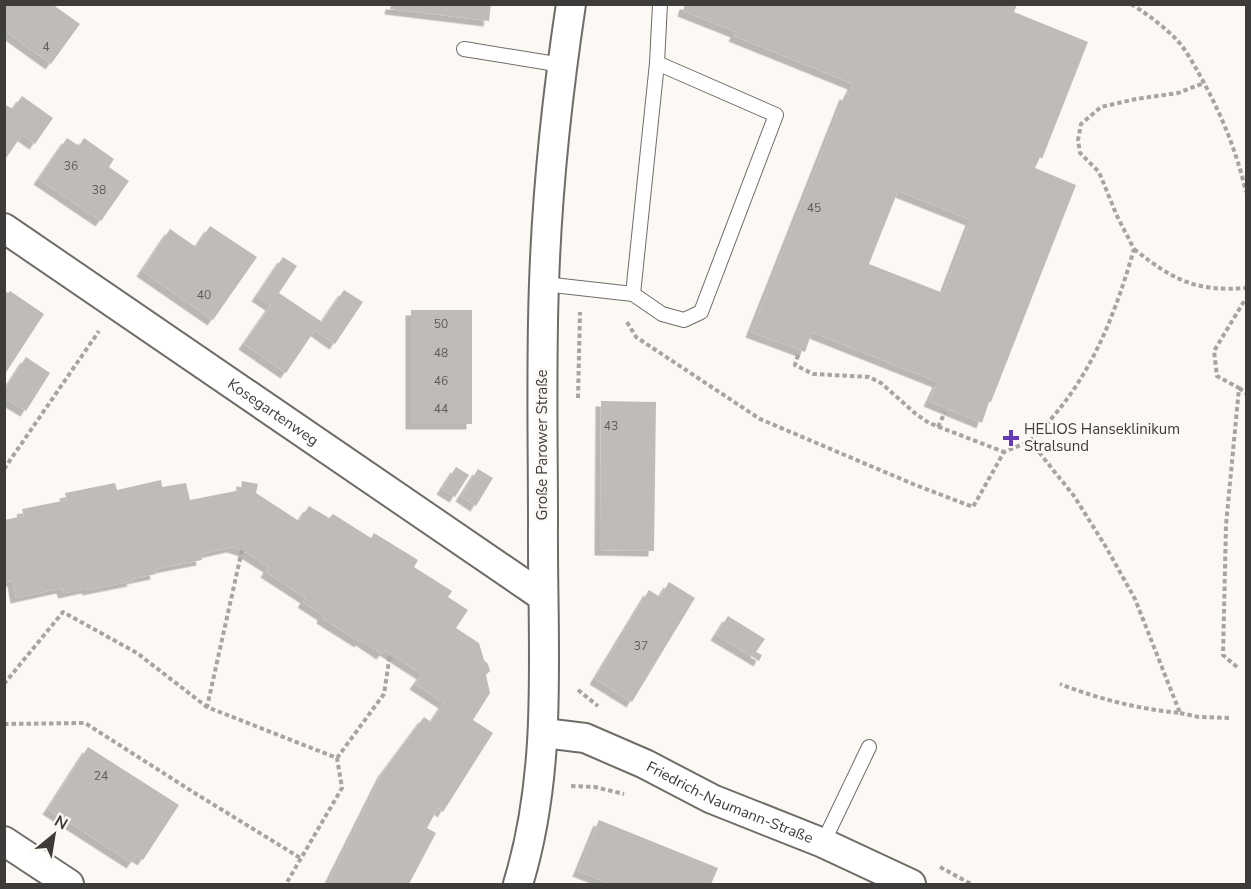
<svg xmlns="http://www.w3.org/2000/svg" width="1251" height="889" font-family="'Nunito Sans',sans-serif">
	<style>
		.building { fill: #bfbcb7; fill-rule: evenodd; filter: url(#shadow) }
		.lines { fill: none; stroke-linecap: round; stroke-linejoin: round }
		.lane-casing { stroke: #6f6d68; stroke-width: 16 }
		.street-casing { stroke: #6f6d68; stroke-width: 32 }
		.path { stroke: #a7a5a1; stroke-width: 4; stroke-dasharray: 4.5 3; stroke-linecap: butt }
		.lane { stroke: #fff; stroke-width: 14 }
		.street { stroke: #fff; stroke-width: 28 }
		.poi-dot { fill: #653cb4; stroke: #fcf9f4; stroke-width: 2 }
		.labels { text-anchor: middle; stroke-width: 4.5; stroke-linejoin: round; paint-order: stroke }
		.number-label { font-size: 12px; fill: #5e5c59 }
		.street-label { font-size: 15px; fill: #3d3c3a; stroke: #fcf9f4 }
		.poi-label { font-size: 15px; fill: #3d3c3a; stroke: #fcf9f4; text-anchor: start }
	</style>
	<defs>
		<filter id="shadow"><feDropShadow dx="-5.5" dy="5.5" stdDeviation="0" flood-color="#0004"/></filter>
	</defs>
	<rect width="100%" height="100%" fill="#fcf9f4"/>
	<g class="building">
		<polygon points="7,4 52,4 80,24 51,64 4,30 4,7"/>
		<polygon points="391,4 491,4 489,21 390,9"/>
		<path d="M685,4H1017L1014,12L1088,42L1042,159L1040,157L1035,168L1076,185L991,402H989L982,423L929,401L938,382L812,332L805,352L751,332L845,94L849,95L853,84L734,36L736,32L683,11ZM898,191L971,220L943,293L869,264Z"/>
		<polygon points="22,96 53,118 35,144 22,135 4,161 4,104 13,109"/>
		<polygon points="67,138 79,146 84,138 114,159 109,167 129,181 101,221 39,179"/>
		<polygon points="210,226 257,257 213,320 142,271 170,229 196,247"/>
		<polygon points="283,257 297,266 279,293 322,322 344,290 363,302 335,344 315,330 286,373 244,344 271,305 257,296"/>
		<polygon points="5,291 8,293 10,291 44,314 5,374"/>
		<rect x="411" y="310" width="61" height="114"/>
		<polygon points="26,357 50,373 26,411 4,398 4,391"/>
		<polygon points="601,401 656,402 654,551 600,550"/>
		<polygon points="456,467 469,475 455,497 442,489"/>
		<polygon points="478,469 493,478 476,506 461,496"/>
		<polygon points="161,480 162,487 186,483 190,500 241,490 242,481 258,484 256,493 299,521 309,506 329,518 333,514 371,538 374,533 418,560 414,567 452,591 448,597 468,610 456,628 479,643 484,660 488,664 490,671 486,675 490,693 473,720 493,733 443,812 438,808 427,828 436,833 409,884 327,884 383,772 424,717 431,722 444,703 415,684 422,674 385,650 382,654 361,640 360,642 322,618 323,615 303,602 306,598 266,572 269,567 242,550 232,547 201,554 202,560 155,569 156,574 132,579 133,581 88,590 87,588 64,593 62,588 16,598 13,581 4,582 4,520 24,516 22,509 67,500 65,493 115,483 117,490"/>
		<polygon points="669,582 695,598 632,702 595,679 649,590 660,597"/>
		<polygon points="728,616 765,639 756,652 762,655 759,661 716,635"/>
		<polygon points="88,747 179,805 143,860 137,856 132,863 48,809"/>
		<polygon points="599,820 718,868 711,884 611,884 578,871"/>
	</g>
	<g class="lines">
		<defs>
			<g id="lane">
				<polyline points="464,49 562,65"/>
				<polyline points="544,284 633,294 662,314 684,320 701,312 776,115 657,63"/>
				<polyline points="633,294 657,63 660,4"/>
				<polyline points="823,843 869,747"/>
			</g>
			<g id="street">
				<path id="s1" d="M4,228L542,596"/>
				<path id="s2" d="M544,733L585,738L645,764L712,799L823,843L911,884"/>
				<polyline points="4,841 69,884"/>
				<path d="M518,884C554,767 542,645 543,524C543,444 541,364 544,284C547,191 557,97 571,4"/>
			</g>
		</defs>
		<use href="#lane" class="lane-casing"/>
		<use href="#street" class="street-casing"/>
		<g class="path">
			<path d="M1131,4C1147,14 1162,25 1175,38C1184,47 1192,61 1198,72C1220,111 1236,149 1246,192"/>
			<path d="M1134,249C1173,280 1196,292 1246,288"/>
			<path d="M627,322L636,337L760,419L913,484L973,507L1004,452L1030,441L1074,496L1106,547L1135,599L1180,713C1138,709 1099,699 1060,684"/>
			<polyline points="798,355 795,365 813,374 869,377 881,383 916,414 929,423 1004,452"/>
			<polyline points="1239,388 1246,393"/>
			<polyline points="578,398 580,312"/>
			<polyline points="938,427 945,412"/>
			<path d="M1030,441C1087,387 1113,322 1134,249L1117,216L1099,172L1080,153L1078,140L1081,124L1101,107L1136,99L1178,93L1204,83"/>
			<polyline points="4,469 99,331"/>
			<polyline points="242,550 207,707 337,758 342,788 286,884"/>
			<polyline points="1237,667 1223,655 1226,525 1239,388 1217,376 1214,351 1246,298"/>
			<polyline points="4,684 63,612 137,653 207,707"/>
			<polyline points="578,690 598,706"/>
			<polyline points="1180,713 1199,717 1229,718"/>
			<polyline points="4,724 85,723 193,792 302,859"/>
			<polyline points="337,758 384,694 390,654"/>
			<polyline points="571,786 595,787 624,794"/>
			<polyline points="940,867 971,884"/>
		</g>
		<use href="#lane" class="lane"/>
		<use href="#street" class="street"/>
	</g>
	<path class="poi-dot" d="M1008 429h6v6h6v6h-6v6h-6v-6h-6v-6h6z"/>
	<g class="labels">
		<g class="number-label">
			<text x="46" y="51">4</text>
			<text x="71" y="170">36</text>
			<text x="99" y="194">38</text>
			<text x="814" y="212">45</text>
			<text x="204" y="299">40</text>
			<text x="441" y="328">50</text>
			<text x="441" y="357">48</text>
			<text x="441" y="385">46</text>
			<text x="441" y="413">44</text>
			<text x="611" y="430">43</text>
			<text x="641" y="650">37</text>
			<text x="101" y="780">24</text>
		</g>
		<g class="street-label">
			<text dy="5" stroke="none"><textPath href="#s1" startOffset="326">Kosegartenweg</textPath></text>
			<text transform="translate(542 445) rotate(-90)" y="5">Große Parower Straße</text>
			<text dy="5" stroke="none"><textPath href="#s2" startOffset="200">Friedrich-Naumann-Straße</textPath></text>
		</g>
		<g class="poi-label">
			<text x="1024" y="434">HELIOS Hanseklinikum<tspan x="1024" dy="17">Stralsund</tspan></text>
		</g>
	</g>
	<rect width="1251" height="889" fill="none" stroke="#3d3c3a" stroke-width="12"/>
	<g transform="translate(54 835) rotate(30)" stroke="#fcf9f4" stroke-width="4.5" paint-order="stroke">
	<path d="M0-4.5L10 22L0 15L-10 22Z" fill="#3d3c3a"/>
	<text y="-9" font-size="16" font-weight="bold" text-anchor="middle" fill="#3d3c3a">N</text>
	</g>
</svg>
